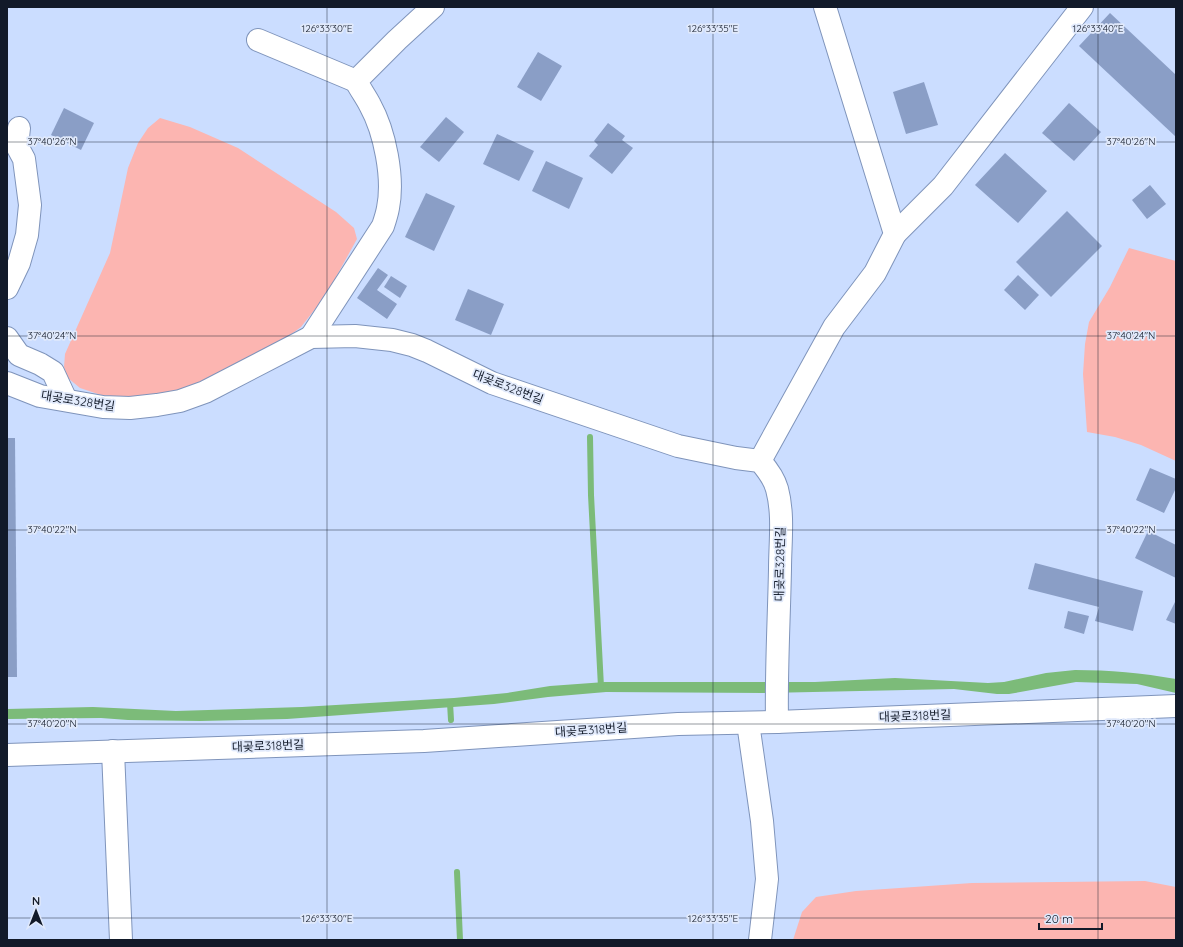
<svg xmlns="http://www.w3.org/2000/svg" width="1183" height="947" font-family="Quicksand,'Noto Sans KR',sans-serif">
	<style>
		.green { fill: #fcb5b1 }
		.water { fill: #7cbb79 }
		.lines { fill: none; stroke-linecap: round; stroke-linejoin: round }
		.stream { stroke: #7cbb79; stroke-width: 6 }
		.building { fill: #8a9ec6 }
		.minor-casing { stroke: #7f94bb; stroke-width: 24 }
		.minor { stroke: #fff; stroke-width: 22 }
		.ticks { fill: none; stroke: #121a29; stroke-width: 1; stroke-opacity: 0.45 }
		.labels { text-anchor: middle; stroke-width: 3.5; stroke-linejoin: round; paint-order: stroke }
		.street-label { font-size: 12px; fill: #121a29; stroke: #e0e9fb }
		.ticks-label { font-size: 10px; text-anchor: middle; fill: #121a29; stroke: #e0e9fb; stroke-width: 3.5; stroke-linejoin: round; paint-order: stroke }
	</style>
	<rect width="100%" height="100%" fill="#cbddff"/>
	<g class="green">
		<polygon points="160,118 190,127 238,148 336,212 354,228 357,239 326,295 301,327 274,347 207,380 180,391 129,398 101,395 80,388 68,378 64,367 65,354 110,253 128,168 138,143 148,128"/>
		<polygon points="1129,248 1176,261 1176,461 1141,445 1115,437 1087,432 1083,374 1085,344 1089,322 1110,287"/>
		<polygon points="1145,881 1176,887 1176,940 793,940 802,912 816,897 856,891 972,883"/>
	</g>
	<path class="water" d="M1075,670C1109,670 1142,673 1176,679V693L1137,684L1076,682L1009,694H997L954,689L766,693L606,692L548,697L494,704L287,719L200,721L128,720L101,718L7,719V709L93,707L176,711L302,707L454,698L507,693L550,686L605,682H815L895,678L988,683L1004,682L1046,673Z"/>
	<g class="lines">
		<g class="stream">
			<polyline points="590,437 591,495 601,687"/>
			<polyline points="450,703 451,720"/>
			<polyline points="457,872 460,940"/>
		</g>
	</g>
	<g class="building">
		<polygon points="1110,13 1176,75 1176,137 1079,46"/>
		<polygon points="538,52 562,66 541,101 517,87"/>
		<polygon points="924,82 938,125 906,134 893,92"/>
		<polygon points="1069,103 1101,132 1074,161 1042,133"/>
		<polygon points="64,108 94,123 81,150 51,135"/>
		<polygon points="446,117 464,132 439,162 420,147"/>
		<polygon points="608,123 625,136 622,140 633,148 612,174 589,156 598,145 594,141"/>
		<polygon points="497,134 534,151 519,181 483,164"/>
		<polygon points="1005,153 1047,191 1018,223 975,185"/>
		<polygon points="546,161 583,178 569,209 532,191"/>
		<polygon points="1150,185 1166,204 1147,219 1132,200"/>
		<polygon points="426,193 455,206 434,251 405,237"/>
		<polygon points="1067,211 1102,246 1051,297 1016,262"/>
		<polygon points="378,268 388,275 377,290 397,304 387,319 357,298"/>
		<polygon points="1018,275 1039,295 1025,310 1004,290"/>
		<polygon points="391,276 407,286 400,298 384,287"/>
		<polygon points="468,289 504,304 491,335 455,320"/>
		<polygon points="7,438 15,438 17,677 7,677"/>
		<polygon points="1150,468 1176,479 1176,488 1164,513 1136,500"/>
		<polygon points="1148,531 1176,545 1176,578 1135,558"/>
		<polygon points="1035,563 1143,591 1133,631 1095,621 1099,607 1028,589"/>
		<polygon points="1176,600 1176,624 1166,620"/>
		<polygon points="1068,611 1089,616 1084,634 1064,628"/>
	</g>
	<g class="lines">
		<defs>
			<g id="minor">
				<polyline points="258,40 356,81"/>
				<polyline points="895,234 943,186 1082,7"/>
				<polyline points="7,288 19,263 27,235 30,205 24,159 17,146 19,128"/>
				<path d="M311,337L383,226C385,220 387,214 388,208C394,178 385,132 370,105C366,97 360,89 356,81L397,40L433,7"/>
				<polyline points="7,338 19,355 40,364 53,372 66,400"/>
				<path d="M7,383L40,396L103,407L130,408L157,405L180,401L205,392L311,337L355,336L392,340L412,345L427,351L492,383L678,446L736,458L760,461C767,469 774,478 777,489C784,515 780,543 780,569C779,620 776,671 777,722"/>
				<polyline points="760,461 834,327 875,273 895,234 825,7"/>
				<polyline points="748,723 762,821 767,879 760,940"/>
				<polyline points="113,751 121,940"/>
				<polyline points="7,755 424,741 678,724 777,722 1176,706"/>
			</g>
		</defs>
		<use href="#minor" class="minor-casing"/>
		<use href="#minor" class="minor"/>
	</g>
	<path class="ticks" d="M327,7V940M713,7V940M1098,7V940M7,142H1176M7,336H1176M7,530H1176M7,724H1176M7,918H1176"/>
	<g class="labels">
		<g class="street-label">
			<text transform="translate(508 387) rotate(21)" y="4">대곶로328번길</text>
			<text transform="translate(78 401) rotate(9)" y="4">대곶로328번길</text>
			<text transform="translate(780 564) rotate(-89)" y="4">대곶로328번길</text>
			<text transform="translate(915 716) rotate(-2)" y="4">대곶로318번길</text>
			<text transform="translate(591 730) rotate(-4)" y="4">대곶로318번길</text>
			<text transform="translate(268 746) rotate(-2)" y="4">대곶로318번길</text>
		</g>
	</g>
	<g class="ticks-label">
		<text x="327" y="32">126°33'30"E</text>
		<text x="713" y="32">126°33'35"E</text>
		<text x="1098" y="32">126°33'40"E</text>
		<text x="52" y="145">37°40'26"N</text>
		<text x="1131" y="145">37°40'26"N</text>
		<text x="52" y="339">37°40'24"N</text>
		<text x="1131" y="339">37°40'24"N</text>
		<text x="52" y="533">37°40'22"N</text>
		<text x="1131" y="533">37°40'22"N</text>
		<text x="52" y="727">37°40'20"N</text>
		<text x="1131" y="727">37°40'20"N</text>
		<text x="327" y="922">126°33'30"E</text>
		<text x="713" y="922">126°33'35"E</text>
	</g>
	<rect width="1183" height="947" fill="none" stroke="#121a29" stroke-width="16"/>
	<g transform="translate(36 911)" stroke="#e0e9fb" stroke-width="3" paint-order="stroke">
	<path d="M0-3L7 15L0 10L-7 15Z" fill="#121a29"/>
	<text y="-6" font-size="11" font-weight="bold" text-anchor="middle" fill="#121a29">N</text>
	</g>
	<path d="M1039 923v6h63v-6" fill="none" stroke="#121a29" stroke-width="2"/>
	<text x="1045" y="923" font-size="12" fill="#121a29" stroke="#e0e9fb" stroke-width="3" paint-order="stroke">20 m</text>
</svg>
